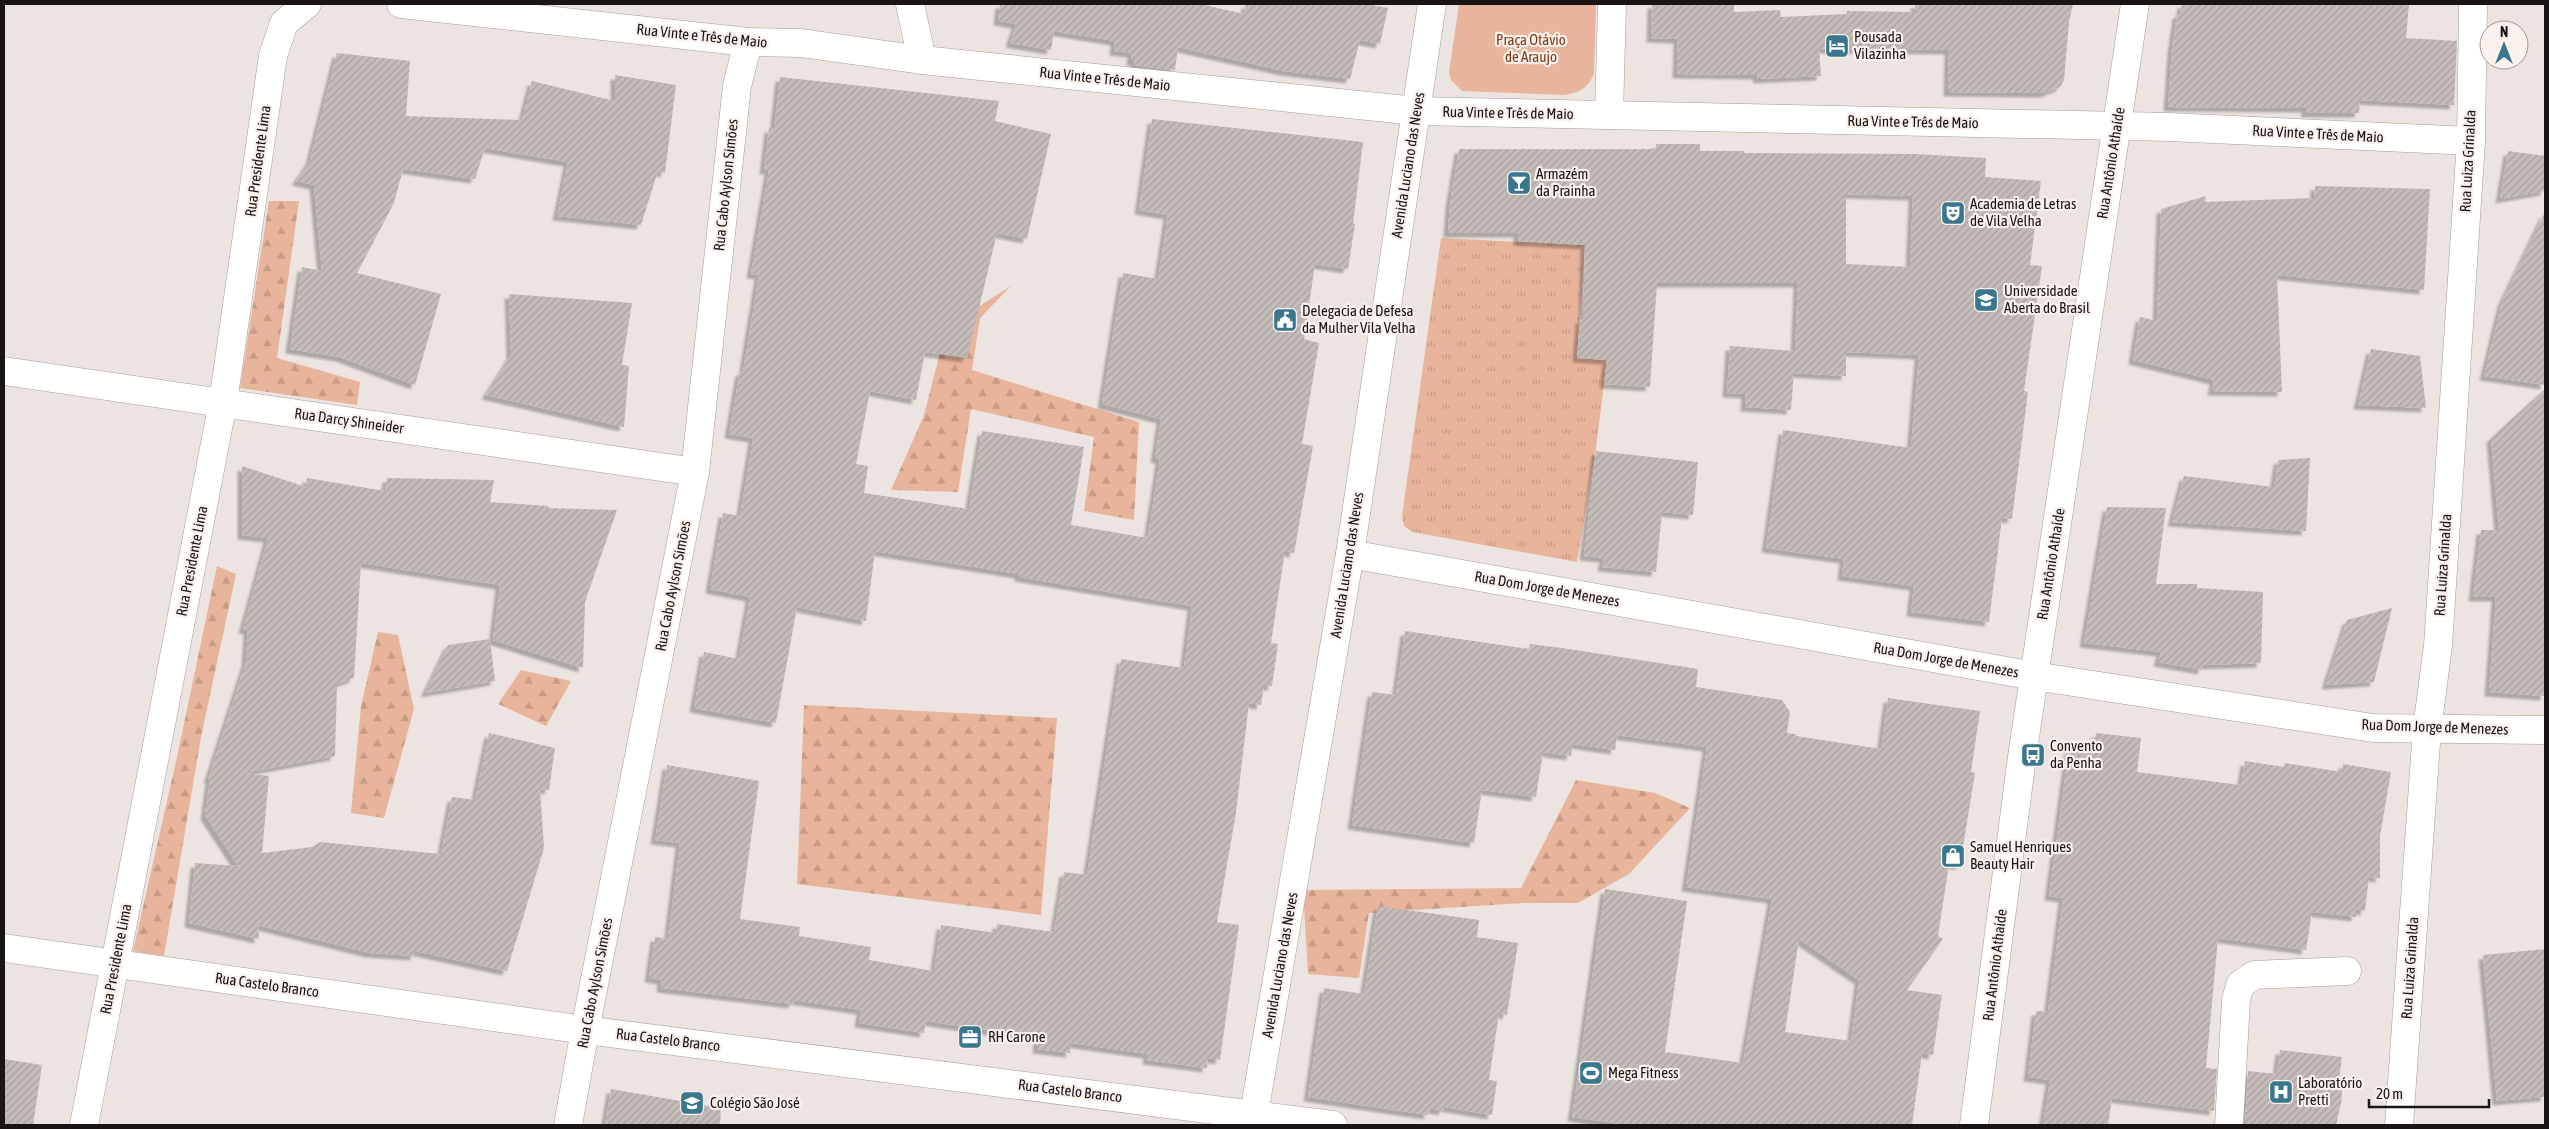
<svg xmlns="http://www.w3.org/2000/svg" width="2549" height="1129" font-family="'Asap Condensed',sans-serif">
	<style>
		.grass { fill: url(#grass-tufts) }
		.forest { fill: url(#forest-firs) }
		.park { fill: #e9b49c }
		.building { fill: url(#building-hatch); fill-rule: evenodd; filter: url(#shadow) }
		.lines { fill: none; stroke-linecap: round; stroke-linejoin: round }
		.minor-casing { stroke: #a49c99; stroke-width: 29 }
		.major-casing { stroke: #a49c99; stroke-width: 29 }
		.minor { stroke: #fff; stroke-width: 28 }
		.major { stroke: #fff; stroke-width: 28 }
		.labels { text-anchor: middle; stroke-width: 4.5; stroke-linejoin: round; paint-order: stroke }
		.street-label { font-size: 15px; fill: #181514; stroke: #faf1ed }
		.poi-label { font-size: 15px; fill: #181514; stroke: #faf1ed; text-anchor: start }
		.park-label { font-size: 15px; fill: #7f3c1a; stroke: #faf1ed }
	</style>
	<defs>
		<pattern id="grass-tufts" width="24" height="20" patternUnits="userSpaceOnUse" patternTransform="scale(1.25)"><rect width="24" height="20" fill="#e9b49c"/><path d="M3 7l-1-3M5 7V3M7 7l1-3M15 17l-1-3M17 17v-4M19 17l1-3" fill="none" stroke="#c79a86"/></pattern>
		<pattern id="forest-firs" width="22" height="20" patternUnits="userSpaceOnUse" patternTransform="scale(1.25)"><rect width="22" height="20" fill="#e9b49c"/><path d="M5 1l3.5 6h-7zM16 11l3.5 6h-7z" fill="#c79a86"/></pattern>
		<pattern id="building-hatch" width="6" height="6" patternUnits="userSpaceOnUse" patternTransform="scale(1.25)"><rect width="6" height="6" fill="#c4bcb8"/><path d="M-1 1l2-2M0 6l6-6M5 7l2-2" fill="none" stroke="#a8a19d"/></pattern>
		<filter id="shadow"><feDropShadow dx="-4.5" dy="4.5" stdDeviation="1" flood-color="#0004"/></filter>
	</defs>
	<rect width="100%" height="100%" fill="#ece4e0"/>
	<polygon class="grass" points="1441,238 1585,245 1577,358 1607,360 1596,448 1577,562 1413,532 1404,526 1402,516"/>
	<g class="forest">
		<polygon points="269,201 299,201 277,358 360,382 357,405 240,388"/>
		<polygon points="1011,286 980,318 972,370 1139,422 1134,520 1084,511 1094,437 971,409 958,492 891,490 924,415 942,345 967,314"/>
		<polygon points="217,566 236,574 201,737 164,956 133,951 177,757"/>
		<polygon points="378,632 398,635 414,709 384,818 351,813 361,706"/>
		<polygon points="521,670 571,681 546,726 498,704"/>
		<polygon points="804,705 1057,718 1041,915 797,884"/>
		<polygon points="1576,780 1655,793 1690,808 1629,874 1578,903 1523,903 1369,913 1359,978 1308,974 1303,890 1521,888"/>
	</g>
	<path class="park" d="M1459,4H1596L1594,74C1588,88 1579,93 1564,95L1462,91L1451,80L1449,72Z"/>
	<g class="building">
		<polygon points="1000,4 1200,4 1244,14 1246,4 1366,4 1388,8 1380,44 1360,40 1350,79 1284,71 1178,47 1175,70 1154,68 1134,65 1135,61 1131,61 1132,53 1114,51 1115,41 1054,31 1051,50 1010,43 1016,24 998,21"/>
		<polygon points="1652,4 1734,4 1734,12 1780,10 1781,17 1847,14 1847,11 1915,12 1915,4 2073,4 2069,22 2064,80 2060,87 2045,93 1948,92 1949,50 1819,49 1821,76 1758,79 1757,75 1677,74 1678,39 1651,38"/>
		<polygon points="2182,4 2409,4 2406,38 2457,41 2454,105 2360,100 2359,113 2306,113 2306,108 2168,107 2172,49 2177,14 2180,14"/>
		<polygon points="337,53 410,61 406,116 522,120 532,81 615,101 615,75 676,85 665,173 658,171 641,225 557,216 568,162 485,148 475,179 403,169 394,203 357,273 441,294 415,385 340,357 290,349 302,267 322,271 314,185 296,181 310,160"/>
		<polygon points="780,77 999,101 995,121 1051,134 1027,239 997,233 967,358 925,352 916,400 870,391 856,464 868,466 864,493 969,509 982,431 1084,447 1071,525 1142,537 1148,536 1160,459 1155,458 1161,419 1102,404 1123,273 1158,279 1168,215 1139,210 1152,119 1363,142 1353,224 1355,224 1348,269 1315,264 1304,339 1319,343 1302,444 1313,446 1294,553 1285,551 1271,643 1278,644 1272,686 1264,686 1261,705 1249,703 1236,813 1217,922 1239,925 1220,1060 1208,1058 1207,1068 1147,1060 1148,1054 1071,1043 1070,1053 1037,1049 1038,1038 926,1021 924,1033 859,1023 861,1010 794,1000 793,1004 661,988 662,980 649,978 655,937 668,939 680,843 655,840 667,765 759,781 740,919 800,927 799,936 871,947 869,960 934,971 941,925 996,933 997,924 1054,932 1064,872 1087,875 1121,659 1184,668 1192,606 1019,577 1019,574 875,551 866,621 797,607 776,723 694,708 704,652 739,659 750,597 710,589 723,513 740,516 753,438 729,434 740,371 743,372 759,275 751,274 769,170 764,170 769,128 774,129"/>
		<path d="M1656,144H1700V151H1744V153L1915,154L1986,158L1985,177L2041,181L2030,265L2042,266L2024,391L2028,392L2012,519L2002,518L1989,622L1911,612L1914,586L1842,576L1844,559L1766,548L1783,430L1911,448L1919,355L1846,352V376L1794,373L1795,358L1791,410L1745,407L1746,394L1727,393L1730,346L1795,351L1798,283H1657L1650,387L1604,384L1607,360L1577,358L1580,319H1583L1585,245L1518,241V233H1448L1450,203L1459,149H1656ZM1846,194L1913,196L1910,267L1846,264Z"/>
		<polygon points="2508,151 2545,156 2545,191 2500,199"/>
		<polygon points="2315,186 2430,189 2424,290 2277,275 2282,392 2212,391 2214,380 2133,360 2140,317 2157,321 2161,209 2206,196 2205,202 2314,198"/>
		<polygon points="2545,212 2545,385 2484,376 2502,302"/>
		<polygon points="509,294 632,303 622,365 629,366 624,427 486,395 511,355"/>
		<polygon points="2371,349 2420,356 2426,408 2358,405"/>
		<polygon points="2545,389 2545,696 2489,692 2496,597 2473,597 2481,530 2499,530 2491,438"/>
		<polygon points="1596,451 1698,462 1693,515 1662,512 1656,572 1602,567 1604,558 1584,556"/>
		<polygon points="2310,458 2306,531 2172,522 2184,476 2274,487 2278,460"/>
		<polygon points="242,466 306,487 307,478 385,491 387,478 494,480 490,502 549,506 548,508 617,510 585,602 583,668 493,640 500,585 361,563 354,678 337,684 335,756 244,773 269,776 262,853 312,847 320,842 441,854 452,797 475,800 489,733 555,748 549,790 540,789 544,848 507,971 415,951 415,956 370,953 258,925 259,939 189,923 195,863 238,866 205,815 210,779 208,779 246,662 248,630 243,629 268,538 242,535"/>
		<polygon points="2107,507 2166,508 2156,584 2197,584 2197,588 2263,592 2261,663 2203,665 2202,670 2158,662 2161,652 2084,643"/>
		<polygon points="2392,608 2374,682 2326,685 2347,620"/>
		<path d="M1405,631L1529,649L1530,644L1562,648L1698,669L1696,687L1782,700L1790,712L1787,733L1796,734V736L1881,749L1888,698L1980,711L1971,772L1975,773L1960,865L1949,864L1938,936L1943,939L1907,990L1942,995L1933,1055L1922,1053L1912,1125H1627L1572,1117L1605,889L1687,901L1665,1052L1743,1063L1772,899L1686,887L1707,747L1617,735L1615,750L1573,744L1571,756L1543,752L1536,797L1482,790L1474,843L1352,825L1372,692L1396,695ZM1799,939L1859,980L1851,1041L1785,1032Z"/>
		<polygon points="490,639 495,681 425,693 448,645"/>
		<polygon points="2096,733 2141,738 2137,772 2241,785 2245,761 2284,767 2285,763 2342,772 2343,764 2391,772 2380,836 2380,878 2369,877 2365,911 2356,909 2356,917 2312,912 2306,950 2218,938 2206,1068 2217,1069 2214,1111 2112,1098 2108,1125 2043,1125 2050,1080 2028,1077 2036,1011 2048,1012 2063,898 2049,896 2069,749 2093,752"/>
		<polygon points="1378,906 1479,920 1477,937 1518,943 1507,1015 1499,1013 1489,1080 1497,1081 1492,1115 1444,1107 1443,1111 1430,1108 1428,1115 1308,1097 1324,988 1364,994"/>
		<polygon points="2545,949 2545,1097 2497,1101 2483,955"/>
		<polygon points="2280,1050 2342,1057 2339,1079 2343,1080 2341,1103 2336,1125 2245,1125 2248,1071 2277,1074"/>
		<polygon points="4,1059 42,1065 33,1125 4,1125"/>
		<polygon points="611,1089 721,1108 720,1125 605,1125"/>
	</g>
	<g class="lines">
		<defs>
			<g id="minor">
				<polyline points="401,4 748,42 801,43 922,60 1416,111 2169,127 2471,141"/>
				<polyline points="910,4 922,60"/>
				<polyline points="1609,115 1612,4"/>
				<polyline points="4,371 695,472"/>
				<polyline points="1350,554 2034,676 2373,728 2545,730"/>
				<polyline points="4,948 585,1030 1254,1115"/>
				<polyline points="84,1125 223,402 273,56 284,23 307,4"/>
				<polyline points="568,1125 585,1030 695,472 737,86 748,42"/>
				<polyline points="2229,1125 2236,1000 2240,985 2254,975 2347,971"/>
				<polyline points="2399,1125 2427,729 2438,646 2471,141 2473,4"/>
			</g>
			<g id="major">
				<polyline points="1254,1115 1333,1125"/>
				<polyline points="1252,1125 1350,554 1432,4"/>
				<polyline points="1974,1125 2022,757 2135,4"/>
			</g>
		</defs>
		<use href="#minor" class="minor-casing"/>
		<use href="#major" class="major-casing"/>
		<use href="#minor" class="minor"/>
		<use href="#major" class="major"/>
	</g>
	<defs>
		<symbol id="hotel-square" viewBox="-11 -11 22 22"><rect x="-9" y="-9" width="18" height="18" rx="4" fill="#3a778e" stroke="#faf1ed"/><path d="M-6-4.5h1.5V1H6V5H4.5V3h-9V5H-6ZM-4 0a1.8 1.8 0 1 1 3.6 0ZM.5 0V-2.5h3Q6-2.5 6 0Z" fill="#fff"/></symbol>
		<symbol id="bar-square" viewBox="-11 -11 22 22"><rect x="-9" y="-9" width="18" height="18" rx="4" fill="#3a778e" stroke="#faf1ed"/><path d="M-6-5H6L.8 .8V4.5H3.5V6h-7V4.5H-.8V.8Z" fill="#fff"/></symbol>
		<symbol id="theatre-square" viewBox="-11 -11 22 22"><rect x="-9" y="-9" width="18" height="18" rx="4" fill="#3a778e" stroke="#faf1ed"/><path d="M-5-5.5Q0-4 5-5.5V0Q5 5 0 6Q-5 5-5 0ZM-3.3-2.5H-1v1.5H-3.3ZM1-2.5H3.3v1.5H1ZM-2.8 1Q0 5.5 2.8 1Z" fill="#fff"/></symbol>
		<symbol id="university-square" viewBox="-11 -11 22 22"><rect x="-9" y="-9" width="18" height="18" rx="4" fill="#3a778e" stroke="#faf1ed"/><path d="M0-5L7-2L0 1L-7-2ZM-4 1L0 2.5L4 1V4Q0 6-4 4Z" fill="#fff"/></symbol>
		<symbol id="civic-square" viewBox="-11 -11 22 22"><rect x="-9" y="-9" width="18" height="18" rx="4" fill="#3a778e" stroke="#faf1ed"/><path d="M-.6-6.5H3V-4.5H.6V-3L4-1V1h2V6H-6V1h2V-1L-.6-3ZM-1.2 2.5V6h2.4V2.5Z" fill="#fff"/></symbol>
		<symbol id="bus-square" viewBox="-11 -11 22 22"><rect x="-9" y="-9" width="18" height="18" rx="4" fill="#3a778e" stroke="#faf1ed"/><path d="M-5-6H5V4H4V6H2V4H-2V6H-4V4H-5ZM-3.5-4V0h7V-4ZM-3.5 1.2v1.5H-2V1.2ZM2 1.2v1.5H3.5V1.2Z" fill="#fff"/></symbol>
		<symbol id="shop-square" viewBox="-11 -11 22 22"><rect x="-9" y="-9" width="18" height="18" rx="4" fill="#3a778e" stroke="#faf1ed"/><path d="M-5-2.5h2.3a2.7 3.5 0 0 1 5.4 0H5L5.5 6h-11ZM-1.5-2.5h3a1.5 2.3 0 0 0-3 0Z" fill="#fff"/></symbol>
		<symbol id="office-square" viewBox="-11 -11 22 22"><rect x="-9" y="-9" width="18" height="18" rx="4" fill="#3a778e" stroke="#faf1ed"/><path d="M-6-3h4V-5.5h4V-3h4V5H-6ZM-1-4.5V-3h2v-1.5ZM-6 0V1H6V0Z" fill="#fff"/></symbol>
		<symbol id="stadium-square" viewBox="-11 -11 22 22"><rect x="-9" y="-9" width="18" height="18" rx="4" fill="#3a778e" stroke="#faf1ed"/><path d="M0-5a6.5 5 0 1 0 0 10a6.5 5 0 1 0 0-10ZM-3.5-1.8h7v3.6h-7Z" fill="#fff"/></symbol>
		<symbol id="hospital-square" viewBox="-11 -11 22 22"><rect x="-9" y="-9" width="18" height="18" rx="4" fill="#3a778e" stroke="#faf1ed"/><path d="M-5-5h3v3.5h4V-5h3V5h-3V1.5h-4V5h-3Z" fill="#fff"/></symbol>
		<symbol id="school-square" viewBox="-11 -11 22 22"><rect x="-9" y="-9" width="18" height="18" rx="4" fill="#3a778e" stroke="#faf1ed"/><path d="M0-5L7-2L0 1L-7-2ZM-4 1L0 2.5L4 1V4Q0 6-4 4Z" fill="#fff"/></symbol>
	</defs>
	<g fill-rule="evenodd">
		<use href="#hotel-square" x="1823" y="32" width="28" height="28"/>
		<use href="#bar-square" x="1505" y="169" width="28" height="28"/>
		<use href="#theatre-square" x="1939" y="199" width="28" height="28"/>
		<use href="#university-square" x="1972" y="286" width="28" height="28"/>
		<use href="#civic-square" x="1271" y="306" width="28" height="28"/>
		<use href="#bus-square" x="2019" y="741" width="28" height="28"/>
		<use href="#shop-square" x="1939" y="842" width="28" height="28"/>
		<use href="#office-square" x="956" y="1023" width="28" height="28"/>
		<use href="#stadium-square" x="1577" y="1059" width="28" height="28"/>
		<use href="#hospital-square" x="2267" y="1078" width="28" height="28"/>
		<use href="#school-square" x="678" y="1089" width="28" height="28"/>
	</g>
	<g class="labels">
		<g class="street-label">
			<text transform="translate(702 36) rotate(6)" y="5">Rua Vinte e Três de Maio</text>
			<text transform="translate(1105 79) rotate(6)" y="5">Rua Vinte e Três de Maio</text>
			<text transform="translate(1508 113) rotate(1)" y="5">Rua Vinte e Três de Maio</text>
			<text transform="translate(1913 122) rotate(1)" y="5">Rua Vinte e Três de Maio</text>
			<text transform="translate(2318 134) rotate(3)" y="5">Rua Vinte e Três de Maio</text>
			<text transform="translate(258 161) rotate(-82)" y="5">Rua Presidente Lima</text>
			<text transform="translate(2468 161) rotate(-87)" y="5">Rua Luiza Grinalda</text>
			<text transform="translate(2111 163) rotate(-81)" y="5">Rua Antônio Athaíde</text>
			<text transform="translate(1408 165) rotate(-81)" y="5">Avenida Luciano das Neves</text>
			<text transform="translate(726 185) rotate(-84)" y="5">Rua Cabo Aylson Simões</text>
			<text transform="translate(349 421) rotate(8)" y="5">Rua Darcy Shineider</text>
			<text transform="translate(192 561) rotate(-79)" y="5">Rua Presidente Lima</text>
			<text transform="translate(2051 564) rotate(-81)" y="5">Rua Antônio Athaíde</text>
			<text transform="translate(1347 565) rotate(-81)" y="5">Avenida Luciano das Neves</text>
			<text transform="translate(2443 565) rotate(-86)" y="5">Rua Luiza Grinalda</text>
			<text transform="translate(673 586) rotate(-79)" y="5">Rua Cabo Aylson Simões</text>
			<text transform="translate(1547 589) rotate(10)" y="5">Rua Dom Jorge de Menezes</text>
			<text transform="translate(1946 660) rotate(10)" y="5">Rua Dom Jorge de Menezes</text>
			<text transform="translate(2435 727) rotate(2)" y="5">Rua Dom Jorge de Menezes</text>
			<text transform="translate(116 959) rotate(-79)" y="5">Rua Presidente Lima</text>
			<text transform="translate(1280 965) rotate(-80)" y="5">Avenida Luciano das Neves</text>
			<text transform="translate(1995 965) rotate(-83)" y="5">Rua Antônio Athaíde</text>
			<text transform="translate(2410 968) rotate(-86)" y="5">Rua Luiza Grinalda</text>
			<text transform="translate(595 983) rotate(-79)" y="5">Rua Cabo Aylson Simões</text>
			<text transform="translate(267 985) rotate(8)" y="5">Rua Castelo Branco</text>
			<text transform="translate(668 1040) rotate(7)" y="5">Rua Castelo Branco</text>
			<text transform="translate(1070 1091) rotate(7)" y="5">Rua Castelo Branco</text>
		</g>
		<g class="poi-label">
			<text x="1854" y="42">Pousada<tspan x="1854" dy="17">Vilazinha</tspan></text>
			<text x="1536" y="179">Armazém<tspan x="1536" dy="17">da Prainha</tspan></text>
			<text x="1970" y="209">Academia de Letras<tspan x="1970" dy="17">de Vila Velha</tspan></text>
			<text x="2004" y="296">Universidade<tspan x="2004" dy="17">Aberta do Brasil</tspan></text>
			<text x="1302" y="316">Delegacia de Defesa<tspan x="1302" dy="17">da Mulher Vila Velha</tspan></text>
			<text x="2050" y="751">Convento<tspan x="2050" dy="17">da Penha</tspan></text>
			<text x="1970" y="852">Samuel Henriques<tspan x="1970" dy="17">Beauty Hair</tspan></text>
			<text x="988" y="1042">RH Carone</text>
			<text x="1608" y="1078">Mega Fitness</text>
			<text x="2298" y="1088">Laboratório<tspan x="2298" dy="17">Pretti</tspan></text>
			<text x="710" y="1108">Colégio São José</text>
		</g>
		<g class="park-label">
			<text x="1531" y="45">Praça Otávio<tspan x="1531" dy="17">de Araujo</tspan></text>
		</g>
	</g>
	<rect width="2549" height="1129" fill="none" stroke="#181514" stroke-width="10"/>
	<g transform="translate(2504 45)"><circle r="24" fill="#faf1ed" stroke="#a09996"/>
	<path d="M0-4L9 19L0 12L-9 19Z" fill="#3a778e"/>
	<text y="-8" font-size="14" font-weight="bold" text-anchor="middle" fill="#181514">N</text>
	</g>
	<path d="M2369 1099v8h120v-8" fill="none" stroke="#181514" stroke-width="2.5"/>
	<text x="2376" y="1099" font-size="15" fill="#181514" stroke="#faf1ed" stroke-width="4" paint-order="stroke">20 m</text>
</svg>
